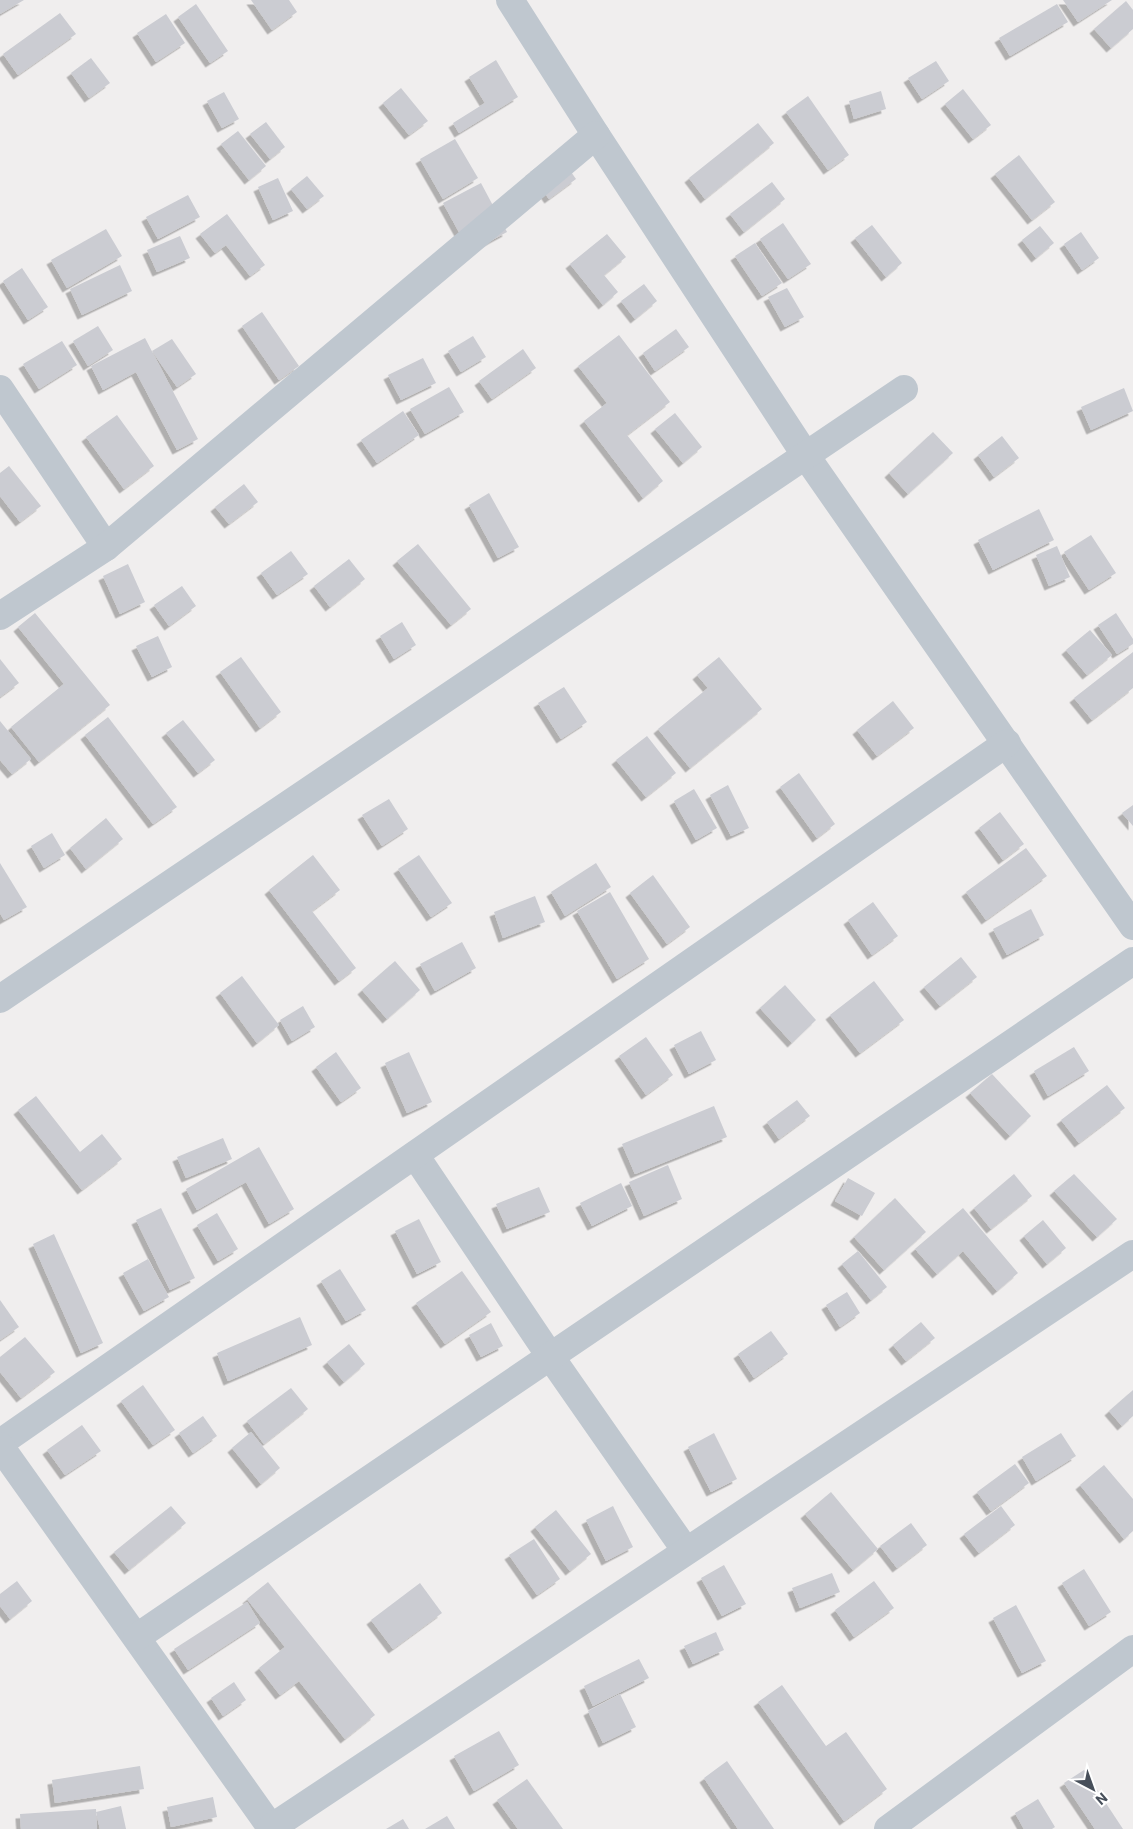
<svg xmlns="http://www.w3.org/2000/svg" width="1133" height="1829" font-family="Roboto,sans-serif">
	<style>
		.building { fill: #cbccd2; filter: url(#shadow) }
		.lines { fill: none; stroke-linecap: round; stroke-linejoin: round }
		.minor { stroke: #bfc7cf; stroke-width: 28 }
	</style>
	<defs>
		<filter id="shadow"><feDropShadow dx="-4.5" dy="4.5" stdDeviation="0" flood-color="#0004"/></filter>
	</defs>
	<rect width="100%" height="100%" fill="#f0eeee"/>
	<g class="building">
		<polygon points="0,0 24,0 0,14"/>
		<polygon points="251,0 289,0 297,12 272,30"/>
		<polygon points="1063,0 1112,0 1078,22"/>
		<polygon points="1126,1 1133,10 1133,29 1111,48 1094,29"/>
		<polygon points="196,4 228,51 210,63 178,17"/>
		<polygon points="1057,4 1068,22 1010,56 999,38"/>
		<polygon points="60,13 76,34 18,75 3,54"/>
		<polygon points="166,14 185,43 156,62 137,33"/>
		<polygon points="91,58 110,83 89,98 71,73"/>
		<polygon points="496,60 518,97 459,133 453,123 485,103 469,77"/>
		<polygon points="936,61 949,81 922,99 908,78"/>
		<polygon points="401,88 428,121 409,135 383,103"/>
		<polygon points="963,89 991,125 973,139 945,104"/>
		<polygon points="881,91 886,109 854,119 849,101"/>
		<polygon points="224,92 239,119 222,128 207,101"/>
		<polygon points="808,96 849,155 828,170 786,112"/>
		<polygon points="266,122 285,147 270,159 250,134"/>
		<polygon points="758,123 774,143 705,199 689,178"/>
		<polygon points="238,131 266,166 249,180 221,144"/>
		<polygon points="455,139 478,178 443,199 420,159"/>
		<polygon points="557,152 576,179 549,199 530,172"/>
		<polygon points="1019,155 1055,202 1032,220 995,174"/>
		<polygon points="307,176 324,196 307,209 291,189"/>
		<polygon points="278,178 293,211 273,220 258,187"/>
		<polygon points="772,182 785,199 744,232 730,214"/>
		<polygon points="481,183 507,232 470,252 443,203"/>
		<polygon points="188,195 200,217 158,239 146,217"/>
		<polygon points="227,214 265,265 250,276 226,245 215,253 200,234"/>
		<polygon points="783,223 811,264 788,279 760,239"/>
		<polygon points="872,225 902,263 886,277 855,238"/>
		<polygon points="1040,226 1054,243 1036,258 1022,240"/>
		<polygon points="106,229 122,256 67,288 51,260"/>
		<polygon points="1081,232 1099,258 1082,270 1064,244"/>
		<polygon points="607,234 626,257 604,275 618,292 603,305 570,264"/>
		<polygon points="180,236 190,258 157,272 147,250"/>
		<polygon points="755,243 782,283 762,296 735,256"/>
		<polygon points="120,265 132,291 82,315 70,289"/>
		<polygon points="22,268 48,307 28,320 3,281"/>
		<polygon points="644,284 657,301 635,319 621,301"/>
		<polygon points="787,288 804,317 785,327 768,297"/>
		<polygon points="262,312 299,366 279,380 242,326"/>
		<polygon points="98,326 113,350 88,366 73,341"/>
		<polygon points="676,329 689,347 655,371 643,353"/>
		<polygon points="619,335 670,402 627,435 663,481 643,498 584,421 607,403 578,366"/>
		<polygon points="473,336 486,357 461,372 448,351"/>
		<polygon points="145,338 198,439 177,450 136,372 103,390 91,366"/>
		<polygon points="172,339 196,374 177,387 152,351"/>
		<polygon points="62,341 77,365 39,389 23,364"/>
		<polygon points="523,349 536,368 492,399 479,381"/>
		<polygon points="423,358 436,383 401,400 388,375"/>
		<polygon points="449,387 464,412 425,434 410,409"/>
		<polygon points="1124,388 1133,411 1091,430 1081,407"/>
		<polygon points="403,411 419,435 377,463 361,440"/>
		<polygon points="675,413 702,447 683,463 655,429"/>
		<polygon points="117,415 154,466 124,489 86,437"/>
		<polygon points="933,432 953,453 908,494 889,473"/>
		<polygon points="1002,436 1019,458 994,477 978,455"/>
		<polygon points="9,466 41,506 20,522 0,496 0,473"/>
		<polygon points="244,484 258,502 229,524 215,507"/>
		<polygon points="489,493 519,547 498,558 469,505"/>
		<polygon points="1039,509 1054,540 993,570 978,540"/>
		<polygon points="1091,535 1116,573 1089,590 1064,552"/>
		<polygon points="418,544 471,609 451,625 397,561"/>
		<polygon points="1057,546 1070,577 1049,586 1036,555"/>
		<polygon points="291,551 308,574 277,595 261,573"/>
		<polygon points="349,559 365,579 330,607 314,586"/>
		<polygon points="128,564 145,602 120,614 103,576"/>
		<polygon points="182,586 196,606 169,626 154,605"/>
		<polygon points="35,613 110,705 39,762 11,727 64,684 18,627"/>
		<polygon points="1116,613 1133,639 1133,644 1117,654 1098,625"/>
		<polygon points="402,622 416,645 394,659 380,636"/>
		<polygon points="1090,630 1112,655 1087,675 1066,650"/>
		<polygon points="158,636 172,667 152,677 136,646"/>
		<polygon points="1133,652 1133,688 1092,720 1074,698"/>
		<polygon points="241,657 281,712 260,728 220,672"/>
		<polygon points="719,657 762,709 690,768 658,729 708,688 697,675"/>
		<polygon points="0,659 19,683 0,697"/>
		<polygon points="564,687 587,722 561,739 538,703"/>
		<polygon points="893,701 914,728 877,756 857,730"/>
		<polygon points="108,717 177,807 153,824 85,735"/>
		<polygon points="183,720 215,760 198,773 166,733"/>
		<polygon points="0,721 31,759 12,774 0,760"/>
		<polygon points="647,736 676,773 646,797 616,760"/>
		<polygon points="799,773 835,824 817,838 780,787"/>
		<polygon points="728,785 749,828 731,836 710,795"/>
		<polygon points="694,789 717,828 696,840 674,801"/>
		<polygon points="389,799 408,829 382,846 362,815"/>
		<polygon points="1133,805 1133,826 1122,813"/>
		<polygon points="1000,812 1024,844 1003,860 979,828"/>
		<polygon points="106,818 123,839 86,869 70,848"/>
		<polygon points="52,833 65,855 44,868 31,846"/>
		<polygon points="1026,848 1047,876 986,920 966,892"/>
		<polygon points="313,855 340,890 312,911 356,968 339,981 269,890"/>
		<polygon points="419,855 452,903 431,917 398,869"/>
		<polygon points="0,863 27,907 4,920 0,913"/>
		<polygon points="596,863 611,887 565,916 551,892"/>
		<polygon points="653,875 690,927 667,944 630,893"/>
		<polygon points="610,892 649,959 617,979 577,911"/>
		<polygon points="535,896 545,922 503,938 494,912"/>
		<polygon points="873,902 898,936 872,955 848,920"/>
		<polygon points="1031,909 1044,935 1007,955 993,929"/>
		<polygon points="462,942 476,968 435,991 420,964"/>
		<polygon points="961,957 977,977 940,1006 924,987"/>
		<polygon points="395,961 420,990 387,1019 362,990"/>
		<polygon points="242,976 279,1025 257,1043 220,993"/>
		<polygon points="874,981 904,1020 860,1053 830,1015"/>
		<polygon points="785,985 816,1020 792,1043 760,1008"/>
		<polygon points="303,1006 315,1027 292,1041 280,1020"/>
		<polygon points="701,1031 716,1060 689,1074 674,1045"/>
		<polygon points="646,1037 673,1075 646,1095 619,1056"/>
		<polygon points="1074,1047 1089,1071 1048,1096 1034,1071"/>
		<polygon points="336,1052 361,1088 341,1102 316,1067"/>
		<polygon points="409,1052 432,1102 407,1113 385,1063"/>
		<polygon points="992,1074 1031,1116 1010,1136 970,1093"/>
		<polygon points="1107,1085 1125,1108 1079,1143 1061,1120"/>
		<polygon points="36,1096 80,1152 102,1134 122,1159 82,1190 18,1110"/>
		<polygon points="797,1100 810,1116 779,1139 767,1122"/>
		<polygon points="714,1106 727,1137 635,1174 622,1144"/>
		<polygon points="223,1138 232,1159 186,1178 177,1157"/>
		<polygon points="259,1147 294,1209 269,1224 246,1182 197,1210 186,1189"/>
		<polygon points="668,1165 682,1199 644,1216 629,1182"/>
		<polygon points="1014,1174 1032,1196 991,1229 974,1208"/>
		<polygon points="1074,1174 1117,1219 1097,1237 1054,1191"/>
		<polygon points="848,1178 875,1193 862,1216 835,1201"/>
		<polygon points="621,1183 632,1206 592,1226 580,1203"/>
		<polygon points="539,1187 550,1212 507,1229 496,1204"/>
		<polygon points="895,1198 926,1232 884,1270 854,1237"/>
		<polygon points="161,1208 195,1278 170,1290 136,1220"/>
		<polygon points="963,1208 1018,1273 997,1291 963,1251 937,1274 915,1249"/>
		<polygon points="217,1213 238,1249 218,1261 197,1225"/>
		<polygon points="419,1219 441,1262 417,1274 395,1231"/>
		<polygon points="1043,1220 1066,1248 1047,1264 1024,1236"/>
		<polygon points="54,1234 103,1343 81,1353 33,1244"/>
		<polygon points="858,1251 887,1287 871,1300 842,1264"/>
		<polygon points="148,1259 169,1297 144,1311 123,1273"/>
		<polygon points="340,1269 366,1310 346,1321 321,1281"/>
		<polygon points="462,1271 491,1312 445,1344 416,1303"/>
		<polygon points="847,1292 860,1313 840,1327 826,1305"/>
		<polygon points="0,1300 19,1327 0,1340"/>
		<polygon points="300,1317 312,1345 228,1381 217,1353"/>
		<polygon points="921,1322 935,1338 906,1361 893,1345"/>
		<polygon points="491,1323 503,1346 481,1357 469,1335"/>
		<polygon points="771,1331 788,1354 754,1378 738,1354"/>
		<polygon points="25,1337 55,1372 21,1398 0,1372 0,1357"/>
		<polygon points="349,1344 365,1364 344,1382 327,1362"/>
		<polygon points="143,1385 175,1430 153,1445 121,1401"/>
		<polygon points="291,1388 308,1409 264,1444 247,1421"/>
		<polygon points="1133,1390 1133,1416 1122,1426 1109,1411"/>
		<polygon points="203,1416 217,1436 193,1453 179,1433"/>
		<polygon points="82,1425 101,1451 65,1475 47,1450"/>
		<polygon points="251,1432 280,1468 261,1484 232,1448"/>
		<polygon points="714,1433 737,1479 711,1492 688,1447"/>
		<polygon points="1061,1433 1076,1456 1036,1481 1022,1457"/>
		<polygon points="1015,1464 1029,1483 991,1511 977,1492"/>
		<polygon points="1104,1465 1133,1499 1133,1531 1124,1539 1080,1485"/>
		<polygon points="831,1492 878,1549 853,1570 805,1514"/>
		<polygon points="171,1506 186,1523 129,1570 114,1552"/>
		<polygon points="613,1506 633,1547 606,1561 586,1520"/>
		<polygon points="1001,1506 1015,1525 979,1553 964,1534"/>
		<polygon points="556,1510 591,1554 570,1571 535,1527"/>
		<polygon points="911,1523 927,1545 897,1568 880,1546"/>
		<polygon points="534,1539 560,1579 537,1595 509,1555"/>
		<polygon points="724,1565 746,1604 722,1616 701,1578"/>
		<polygon points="1084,1569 1111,1612 1089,1626 1062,1583"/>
		<polygon points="832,1573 840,1592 800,1608 792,1588"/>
		<polygon points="17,1581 32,1601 10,1619 0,1606 0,1594"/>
		<polygon points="874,1581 894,1608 854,1637 835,1610"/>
		<polygon points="268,1582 375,1715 345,1739 299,1681 280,1695 259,1668 285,1647 247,1599"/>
		<polygon points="420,1583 442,1613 393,1649 371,1620"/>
		<polygon points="247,1602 260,1623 188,1670 174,1649"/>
		<polygon points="1016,1605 1046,1661 1022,1673 993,1618"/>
		<polygon points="716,1632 724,1650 693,1664 684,1646"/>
		<polygon points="639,1659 649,1678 593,1706 584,1686"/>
		<polygon points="234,1682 246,1700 223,1716 211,1698"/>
		<polygon points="782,1685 826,1746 846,1732 887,1789 844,1821 758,1702"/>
		<polygon points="620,1694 636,1727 603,1743 588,1711"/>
		<polygon points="499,1731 519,1765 474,1791 454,1756"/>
		<polygon points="727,1761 774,1829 738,1829 704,1778"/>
		<polygon points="140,1766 144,1789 55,1803 52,1780"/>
		<polygon points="1084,1770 1123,1829 1095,1829 1064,1783"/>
		<polygon points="527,1779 563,1829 518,1829 497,1800"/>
		<polygon points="213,1797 217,1817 171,1827 167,1807"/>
		<polygon points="1038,1799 1055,1827 1052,1829 1024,1829 1015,1813"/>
		<polygon points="121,1806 126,1829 100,1829 96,1812"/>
		<polygon points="96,1809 97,1829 21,1829 20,1814"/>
		<polygon points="447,1816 455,1829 425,1829"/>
		<polygon points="403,1819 409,1829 386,1829"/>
	</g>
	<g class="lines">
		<g class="minor">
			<polyline points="510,0 596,135 806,456 1133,926"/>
			<polyline points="0,389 106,547"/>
			<polyline points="0,616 106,547 596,135"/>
			<polyline points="0,999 904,389"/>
			<polyline points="415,1155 550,1356 686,1551"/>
			<polyline points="0,1443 1007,743"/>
			<polyline points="0,1446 272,1829"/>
			<polyline points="137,1637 1133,961"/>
			<polyline points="271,1828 1133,1254"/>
			<polyline points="888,1829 1133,1649"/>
		</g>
	</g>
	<g transform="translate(1093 1789) rotate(139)" stroke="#ffffff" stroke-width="4" paint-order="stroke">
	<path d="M0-4L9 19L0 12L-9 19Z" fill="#474f5a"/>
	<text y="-8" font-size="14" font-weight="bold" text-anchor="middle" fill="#474f5a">N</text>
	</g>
</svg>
